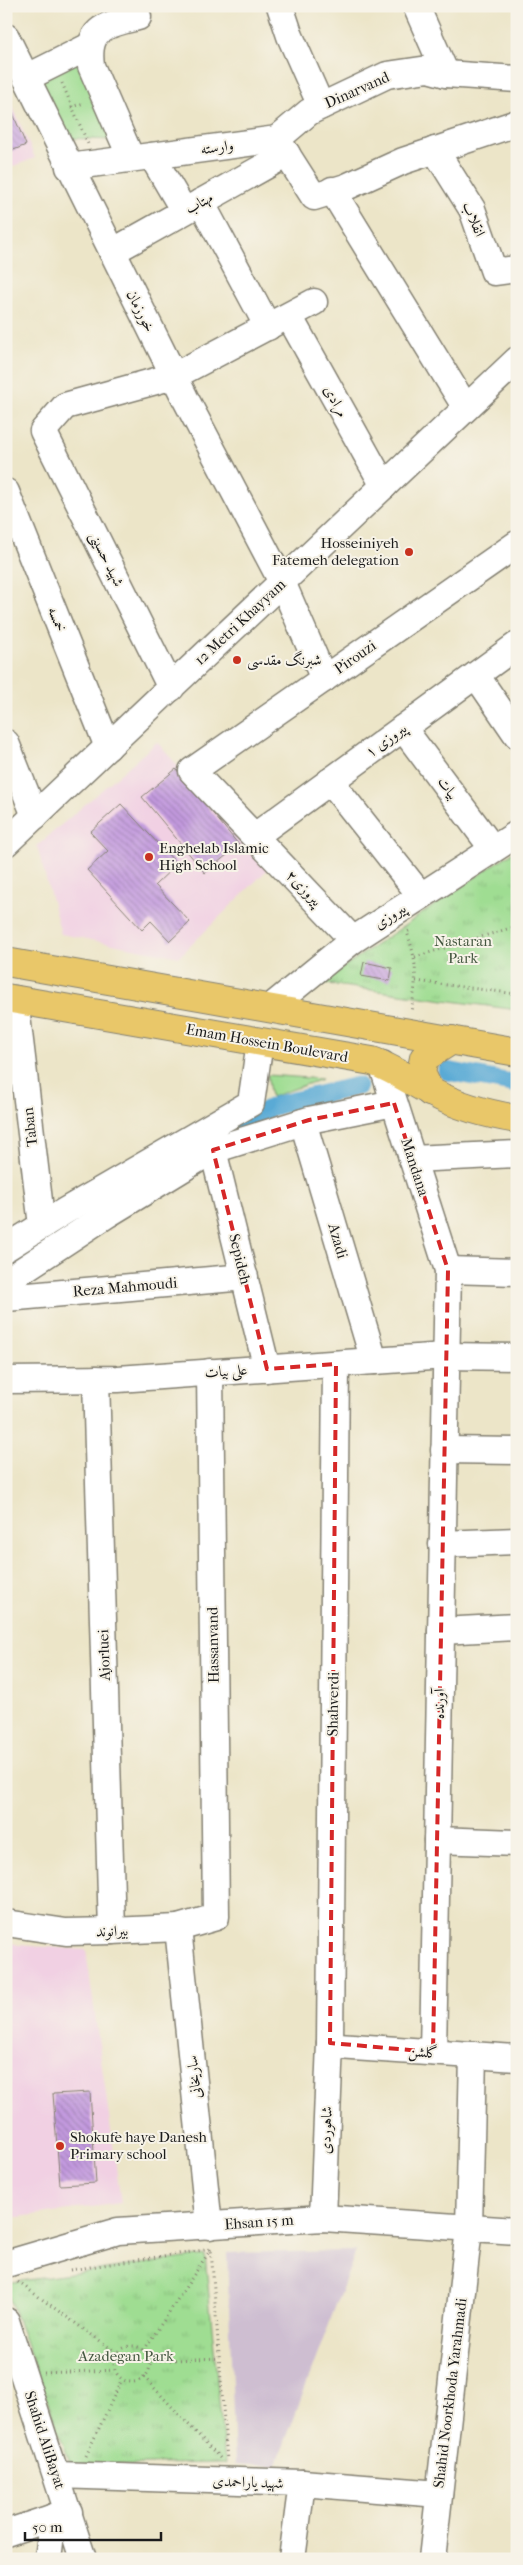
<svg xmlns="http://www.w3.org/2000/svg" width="523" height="2565" font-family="'IM FELL French Canon',Amiri,serif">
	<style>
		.built { fill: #f1d0e3 }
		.industrial { fill: #cebed1 }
		.green { fill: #9fdd92; stroke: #5e7c57 }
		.park { fill: url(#park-tufts); stroke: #5e7c57 }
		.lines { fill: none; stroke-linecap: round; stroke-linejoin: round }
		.canal { stroke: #5aaad5; stroke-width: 19 }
		.building { fill: url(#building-back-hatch) }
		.minor-casing { stroke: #848072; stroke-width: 29 }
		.major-casing { stroke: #848072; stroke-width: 30 }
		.path { stroke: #848072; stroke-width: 3; stroke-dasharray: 1 4; stroke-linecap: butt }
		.minor { stroke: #fff; stroke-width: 26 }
		.major { stroke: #e9c769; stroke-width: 28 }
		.marked { fill: none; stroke: #d62828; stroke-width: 4; stroke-dasharray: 10 6; stroke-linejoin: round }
		.poi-dot { fill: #c8321e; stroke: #f7f3e8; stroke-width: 2 }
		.labels { text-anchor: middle; stroke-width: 4; stroke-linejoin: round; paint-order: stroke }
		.street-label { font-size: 15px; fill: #1c1c1c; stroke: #f7f3e8 }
		.poi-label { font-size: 15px; fill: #1c1c1c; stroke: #f7f3e8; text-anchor: start }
		.park-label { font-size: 15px; fill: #43563f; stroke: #f7f3e8 }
	</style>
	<defs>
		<pattern id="park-tufts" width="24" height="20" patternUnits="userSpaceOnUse" patternTransform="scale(1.25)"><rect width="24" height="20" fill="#9fdd92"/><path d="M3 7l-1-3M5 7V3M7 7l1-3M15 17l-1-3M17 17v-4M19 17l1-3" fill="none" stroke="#88bd7d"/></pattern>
		<pattern id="building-back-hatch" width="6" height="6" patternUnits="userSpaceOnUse" patternTransform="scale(1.25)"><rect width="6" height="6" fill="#c39adf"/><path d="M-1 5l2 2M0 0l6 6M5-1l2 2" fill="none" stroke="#9e7db4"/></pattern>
	</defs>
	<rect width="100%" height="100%" fill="#f7f3e8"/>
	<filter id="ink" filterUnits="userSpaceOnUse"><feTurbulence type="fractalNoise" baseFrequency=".02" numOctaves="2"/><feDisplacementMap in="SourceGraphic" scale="10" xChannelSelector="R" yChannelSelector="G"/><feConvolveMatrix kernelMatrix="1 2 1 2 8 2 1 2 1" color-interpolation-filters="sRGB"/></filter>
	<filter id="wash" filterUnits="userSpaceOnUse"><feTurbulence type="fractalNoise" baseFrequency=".0096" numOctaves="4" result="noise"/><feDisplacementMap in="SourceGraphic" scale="20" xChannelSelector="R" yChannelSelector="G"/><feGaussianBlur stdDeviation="1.12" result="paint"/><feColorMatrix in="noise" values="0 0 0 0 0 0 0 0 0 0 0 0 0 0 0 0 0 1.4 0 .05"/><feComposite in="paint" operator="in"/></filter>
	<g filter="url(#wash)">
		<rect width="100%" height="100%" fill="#ece5c8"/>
		<g class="built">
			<polygon points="6,91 35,158 6,169"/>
			<polygon points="157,742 268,869 179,957 61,934 37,846"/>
			<polygon points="6,1941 19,1945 86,1950 121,2203 11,2218 6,2214"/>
		</g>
		<polygon class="industrial" points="356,2251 276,2466 235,2464 227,2253"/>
		<g class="green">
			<polygon points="79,56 111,140 67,138 36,76"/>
			<polygon points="267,1075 322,1079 271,1097"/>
		</g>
		<g class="park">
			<polygon points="517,849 517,1010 320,983"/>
			<polygon points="205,2255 225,2463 71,2465 6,2289 6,2283"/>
		</g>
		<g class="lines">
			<g class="canal">
				<polyline points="447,1071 517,1084"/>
				<polyline points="231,1127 277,1105 358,1086"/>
			</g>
		</g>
		<g id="blocks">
			<g class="building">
				<polygon points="6,97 26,145 6,153"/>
				<polygon points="176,769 239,845 205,873 142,797"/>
				<polygon points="121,804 177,864 155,885 190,922 170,941 151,921 142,930 87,870 108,851 90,832"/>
				<polygon points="364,962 392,968 390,981 361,976"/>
				<polygon points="90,2092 96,2183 60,2185 53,2094"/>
			</g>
		</g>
	</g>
	<g filter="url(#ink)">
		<use href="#blocks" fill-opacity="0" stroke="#848072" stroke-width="1"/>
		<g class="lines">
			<defs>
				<g id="minor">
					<polyline points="280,6 290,36 321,106"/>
					<polyline points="416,6 446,74"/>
					<polyline points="6,37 185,398 282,582 324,679"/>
					<polyline points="26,78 90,46"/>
					<polyline points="277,139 314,197 346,187 403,161 517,123"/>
					<polyline points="277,139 309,112 387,75 428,69 446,74 517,79"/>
					<polyline points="435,150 472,209 494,272 517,269"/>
					<polyline points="152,156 184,211"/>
					<path d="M131,158L91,66C86,27 106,25 138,17"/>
					<polyline points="69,167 277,139"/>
					<polyline points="332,190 466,408"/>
					<polyline points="201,202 268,327"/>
					<polyline points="112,252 287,154"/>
					<polyline points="289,316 384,486"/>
					<polyline points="6,492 108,747"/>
					<polyline points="476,675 517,735"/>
					<polyline points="171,688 43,431 65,406 174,376 314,302"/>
					<polyline points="403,728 493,849"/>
					<polyline points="6,743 35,816"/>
					<polyline points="330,781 421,896"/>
					<polyline points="255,836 517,645"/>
					<polyline points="6,843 517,360"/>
					<polyline points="353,940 192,771 517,544"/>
					<polyline points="15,999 42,1226"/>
					<polyline points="271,1007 353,940 517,834"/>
					<polyline points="382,1064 448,1270 433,2052"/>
					<polyline points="303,1122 374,1361"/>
					<polyline points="213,1150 267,1369"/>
					<polyline points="412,1159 517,1154"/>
					<polyline points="6,1248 65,1211 251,1103 260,1042"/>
					<polyline points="448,1270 517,1272"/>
					<polyline points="6,1281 108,1214 213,1150 309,1120 394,1103"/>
					<polyline points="6,1298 245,1277"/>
					<polyline points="96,1379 112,1931"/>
					<polyline points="6,1380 118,1379 445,1356 517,1357"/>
					<polyline points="444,1450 517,1451"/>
					<polyline points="442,1544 517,1541"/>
					<polyline points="441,1631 517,1627"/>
					<polyline points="437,1840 517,1843"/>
					<polyline points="6,1923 66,1932 112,1931 178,1928 216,1917 210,1372"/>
					<polyline points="178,1928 209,2226"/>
					<polyline points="330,2043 338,2046 517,2058"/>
					<polyline points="323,2218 330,2043 336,1364"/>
					<polyline points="6,2264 118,2231 323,2218 517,2231"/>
					<polyline points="6,2321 83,2559"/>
					<polyline points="57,2475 302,2483 439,2494"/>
					<polyline points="6,2533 69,2512"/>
					<polyline points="48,2559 53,2517"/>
					<polyline points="292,2559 302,2483"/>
					<polyline points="432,2559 469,2228 473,2055"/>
				</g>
				<g id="major">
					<polyline points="6,962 517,1052"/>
					<path d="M6,998L372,1061C394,1069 412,1082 433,1093C460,1107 487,1114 517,1119"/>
					<polyline points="430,1092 421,1073 424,1058 452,1040"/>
				</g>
			</defs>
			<use href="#minor" class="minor-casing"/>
			<use href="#major" class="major-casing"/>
			<g class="path">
				<polyline points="62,83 88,144"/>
				<polyline points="71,107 84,103"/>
				<path d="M409,931L407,932C418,965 417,978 411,1012"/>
				<polyline points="415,957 517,926"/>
				<polyline points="416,981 517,994"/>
				<polyline points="70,2270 211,2249 227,2460"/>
				<polyline points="18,2282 117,2353"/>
				<circle cx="132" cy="2364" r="18"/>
				<polyline points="144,2350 211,2249"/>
				<polyline points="150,2361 219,2358"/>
				<polyline points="44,2373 114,2370"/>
				<polyline points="144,2377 221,2459"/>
				<polyline points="86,2456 122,2379"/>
			</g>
			<use href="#minor" class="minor"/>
			<use href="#major" class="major"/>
		</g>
	</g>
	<path class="marked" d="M394,1103L448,1270L433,2052L330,2043L336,1364L267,1369L213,1150L309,1120Z"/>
	<g class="poi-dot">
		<circle cx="409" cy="552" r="5"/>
		<circle cx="237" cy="660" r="5"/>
		<circle cx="149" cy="857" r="5"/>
		<circle cx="60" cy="2146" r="5"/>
	</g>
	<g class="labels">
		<g class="street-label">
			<text transform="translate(357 90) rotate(-24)" y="5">Dinarvand</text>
			<text transform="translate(217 147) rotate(-8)" y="5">وارسته</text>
			<text transform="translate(199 203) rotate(-29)" y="5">مهتاب</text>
			<text transform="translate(474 219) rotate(67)" y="5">انقلاب</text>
			<text transform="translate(141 311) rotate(63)" y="5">خورزمان</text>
			<text transform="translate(336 401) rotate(61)" y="5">مرادی</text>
			<text transform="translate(107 559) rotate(64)" y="5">شهید حسینی</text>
			<text transform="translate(57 619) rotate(68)" y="5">خمسه</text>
			<text transform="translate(240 622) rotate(-43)" y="5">12 Metri Khayyam</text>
			<text transform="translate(355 657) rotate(-35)" y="5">Pirouzi</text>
			<text transform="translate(386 740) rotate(-36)" y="5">پیروزی ۱</text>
			<text transform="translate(448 788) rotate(53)" y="5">بیات</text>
			<text transform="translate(304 888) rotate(46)" y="5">پیروزی۲</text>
			<text transform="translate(390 916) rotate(-33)" y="5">پیروزی</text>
			<text transform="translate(267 1043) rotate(10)" y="5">Emam Hossein Boulevard</text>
			<text transform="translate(30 1127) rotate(-97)" y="5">Taban</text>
			<text transform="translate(415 1167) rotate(72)" y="5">Mandana</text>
			<text transform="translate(338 1241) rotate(74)" y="5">Azadi</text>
			<text transform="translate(240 1259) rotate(76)" y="5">Sepideh</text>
			<text transform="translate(125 1287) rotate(-5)" y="5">Reza Mahmoudi</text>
			<text transform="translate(226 1371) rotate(-4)" y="5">علی بیات</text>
			<text transform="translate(213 1645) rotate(-91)" y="5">Hassanvand</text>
			<text transform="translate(104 1655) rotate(-92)" y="5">Ajorluei</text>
			<text transform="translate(333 1704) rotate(-89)" y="5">Shahverdi</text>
			<text transform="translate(439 1704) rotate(-89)" y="5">آورنده</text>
			<text transform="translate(112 1931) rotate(-2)" y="5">بیرانوند</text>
			<text transform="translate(423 2052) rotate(4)" y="5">گلشن</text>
			<text transform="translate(194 2077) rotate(-96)" y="5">ساریخانی</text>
			<text transform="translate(326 2130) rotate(-88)" y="5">شاهوردی</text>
			<text transform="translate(259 2222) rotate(-4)" y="5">Ehsan 15 m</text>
			<text transform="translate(450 2393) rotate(-83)" y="5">Shahid Noorkhoda Yarahmadi</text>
			<text transform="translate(45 2440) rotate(72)" y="5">Shahid AliBayat</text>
			<text transform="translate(248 2482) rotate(2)" y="5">شهید یاراحمدی</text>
		</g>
		<g class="poi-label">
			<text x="399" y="548" text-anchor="end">Hosseiniyeh<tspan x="399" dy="17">Fatemeh delegation</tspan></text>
			<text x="247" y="665">شبرنگ مقدسی</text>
			<text x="159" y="853">Enghelab Islamic<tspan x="159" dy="17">High School</tspan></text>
			<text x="70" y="2142">Shokufe haye Danesh<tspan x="70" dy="17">Primary school</tspan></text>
		</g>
		<g class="park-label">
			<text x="463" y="946">Nastaran<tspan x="463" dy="17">Park</tspan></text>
			<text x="126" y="2361">Azadegan Park</text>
		</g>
	</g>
	<rect width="523" height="2565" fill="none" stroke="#f7f3e8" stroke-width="25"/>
	<path d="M25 2532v8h136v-8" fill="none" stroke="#1c1c1c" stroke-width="2.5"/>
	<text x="32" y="2532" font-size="15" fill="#1c1c1c" stroke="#f7f3e8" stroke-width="4" paint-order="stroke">50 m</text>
</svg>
